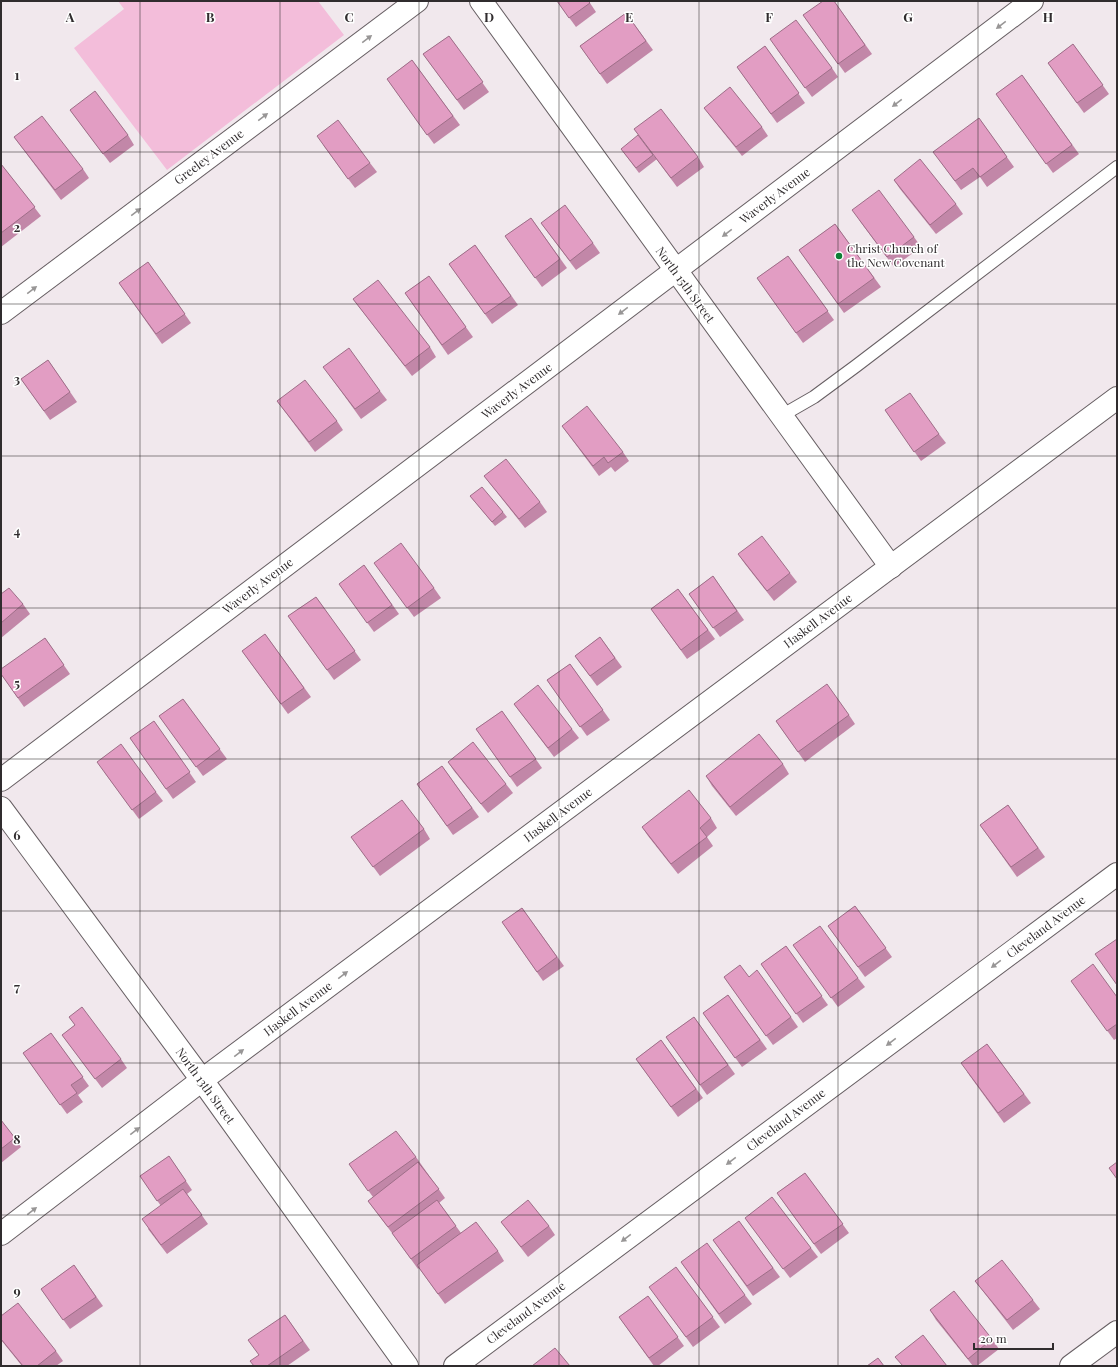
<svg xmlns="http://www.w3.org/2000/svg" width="1118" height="1367" font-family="'Playfair Display',serif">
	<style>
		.green { fill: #f3bdda }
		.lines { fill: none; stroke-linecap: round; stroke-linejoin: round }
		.lane-casing { stroke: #675f63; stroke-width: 14 }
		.street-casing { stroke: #675f63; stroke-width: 24 }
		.secondary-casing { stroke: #675f63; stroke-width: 24 }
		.lane { stroke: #fff; stroke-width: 12 }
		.street { stroke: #fff; stroke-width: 22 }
		.secondary { stroke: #fff; stroke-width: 22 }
		.wall { fill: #c287a8 }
		.building { fill: #e29dc3; stroke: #9e6e88 }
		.oneway { fill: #989696 }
		.grid { fill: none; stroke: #302c2e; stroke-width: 1; stroke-opacity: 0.55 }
		.poi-dot { fill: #0e7f36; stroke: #fff; stroke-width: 1.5 }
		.labels { text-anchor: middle; stroke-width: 3; stroke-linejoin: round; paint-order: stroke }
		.street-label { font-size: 12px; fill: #302c2e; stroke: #fff }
		.poi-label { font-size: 12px; fill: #302c2e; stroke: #fff; text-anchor: start }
		.grid-label { font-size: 13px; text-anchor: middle; font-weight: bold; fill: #302c2e; stroke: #fff; stroke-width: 3; stroke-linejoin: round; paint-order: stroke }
	</style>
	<rect width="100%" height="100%" fill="#f1e8ed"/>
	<polygon class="green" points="118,1 318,1 344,35 167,170 74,48 124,9"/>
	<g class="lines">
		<defs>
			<polyline id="lane" points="781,416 814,397 856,366 1117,167"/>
			<g id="street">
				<polyline points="481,1 891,567"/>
				<polyline points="1,313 417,1"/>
				<polyline points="1,780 1032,1"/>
				<polyline points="1,1234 202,1080 1117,398"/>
				<polyline points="455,1366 1117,874"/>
				<polyline points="1071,1366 1117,1332"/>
			</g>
			<polyline id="secondary" points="1,808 202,1080 407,1366"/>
		</defs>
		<use href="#lane" class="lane-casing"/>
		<use href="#street" class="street-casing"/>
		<use href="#secondary" class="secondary-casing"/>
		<use href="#lane" class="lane"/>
		<use href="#street" class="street"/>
		<use href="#secondary" class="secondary"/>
	</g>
	<g class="wall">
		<polygon points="557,1 590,3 596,12 576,27"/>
		<polygon points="834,1 872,54 845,73 803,15"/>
		<polygon points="626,13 653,50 607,84 580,46"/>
		<polygon points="449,36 489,92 464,110 423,54"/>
		<polygon points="1073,44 1109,94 1084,113 1048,63"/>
		<polygon points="765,46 805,103 777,123 737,67"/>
		<polygon points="776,48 832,68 838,77 812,97"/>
		<polygon points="412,60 460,125 434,144 387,79"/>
		<polygon points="1022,75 1079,154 1053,173 996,94"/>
		<polygon points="704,108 762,127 768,136 742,156 711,117"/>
		<polygon points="70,110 128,135 134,145 110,163"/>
		<polygon points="979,118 1014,167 987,187 980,177 961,190 940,161"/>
		<polygon points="634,129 698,157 704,167 677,187"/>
		<polygon points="14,137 83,169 89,178 61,200"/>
		<polygon points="323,145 370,163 377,172 355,188"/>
		<polygon points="624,153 653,155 657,159 639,173"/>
		<polygon points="1,164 41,216 1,247"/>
		<polygon points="894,180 956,204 963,214 936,234 900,189"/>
		<polygon points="531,218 567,268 542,287 505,236"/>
		<polygon points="859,220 914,237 921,247 894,267"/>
		<polygon points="541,223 593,243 600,253 576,270"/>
		<polygon points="835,224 881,287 844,313 799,250"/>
		<polygon points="475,245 518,305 492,324 449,264"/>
		<polygon points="788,256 834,320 803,343 757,278"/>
		<polygon points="148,262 191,323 162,344 119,283"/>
		<polygon points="429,276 473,337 448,355 405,293"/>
		<polygon points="353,299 430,347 436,357 412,376"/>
		<polygon points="48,360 77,402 50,420 21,379"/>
		<polygon points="330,376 380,391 387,400 361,419"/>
		<polygon points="277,401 337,421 343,430 315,452"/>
		<polygon points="885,410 939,434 946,443 921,461"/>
		<polygon points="562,426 623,452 629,461 615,472 611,467 599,476"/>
		<polygon points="484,476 540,502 547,512 525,528 491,485"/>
		<polygon points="470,496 503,512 507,517 495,526"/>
		<polygon points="738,554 790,573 797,582 774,601 745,564"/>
		<polygon points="364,565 399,614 374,632 339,584"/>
		<polygon points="381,572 434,588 441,598 414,617"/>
		<polygon points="713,576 744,620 720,637 689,594"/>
		<polygon points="678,589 715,639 687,659 651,609"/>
		<polygon points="1,594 23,604 30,614 1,638"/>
		<polygon points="316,597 361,660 334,680 288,616"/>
		<polygon points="265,634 311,697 288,714 242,651"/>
		<polygon points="600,637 622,667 597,686 575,656"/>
		<polygon points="45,638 70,674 24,707 1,674"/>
		<polygon points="570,664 610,720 587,736 547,680"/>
		<polygon points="183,699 227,759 203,776 159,716"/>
		<polygon points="514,704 572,729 579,738 554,757"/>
		<polygon points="502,711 542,768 517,787 476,729"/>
		<polygon points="849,715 855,724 805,762 776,721"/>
		<polygon points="154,721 196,782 173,799 130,738"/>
		<polygon points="448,762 506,784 513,793 488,813 454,771"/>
		<polygon points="783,764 789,774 736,816 712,786 706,776"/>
		<polygon points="442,766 479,817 453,835 417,784"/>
		<polygon points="104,772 156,792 163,801 139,819"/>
		<polygon points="1008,805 1045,857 1017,877 980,825"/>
		<polygon points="711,818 717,828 707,837 713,846 678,874 648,836 642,827"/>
		<polygon points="424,829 430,839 380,876 358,846"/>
		<polygon points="855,906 892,957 865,977 828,926"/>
		<polygon points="522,908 564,966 543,981 502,922"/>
		<polygon points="793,945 858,978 865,987 838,1007"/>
		<polygon points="786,946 828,1005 803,1023 761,964"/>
		<polygon points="724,977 749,977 791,1017 798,1027 773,1045"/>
		<polygon points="1071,981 1117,997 1117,1038 1114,1040"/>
		<polygon points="728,995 767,1049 742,1067 703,1013"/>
		<polygon points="69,1017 121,1059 127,1068 102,1088 62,1035 75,1025"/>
		<polygon points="694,1017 735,1074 707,1095 666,1037"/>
		<polygon points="51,1033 89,1086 78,1095 83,1102 67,1114 23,1053"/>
		<polygon points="661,1040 703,1098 678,1117 636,1059"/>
		<polygon points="987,1044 1031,1103 1004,1123 967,1072"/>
		<polygon points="1,1120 21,1147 1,1163"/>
		<polygon points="169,1156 192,1190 187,1194 208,1224 167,1254 148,1229 161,1206 140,1176"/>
		<polygon points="416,1157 445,1198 439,1203 461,1233 498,1251 504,1261 445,1304 419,1268 418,1269 392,1233 368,1201 373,1197 349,1164"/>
		<polygon points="805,1173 849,1233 821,1254 777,1193"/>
		<polygon points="745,1218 811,1248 818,1257 790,1278"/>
		<polygon points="739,1221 780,1277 753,1296 713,1240"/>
		<polygon points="501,1222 549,1226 555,1235 528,1257"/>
		<polygon points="681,1262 745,1295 752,1304 725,1324"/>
		<polygon points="74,1265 103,1306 70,1329 41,1289"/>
		<polygon points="676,1267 720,1327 693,1347 656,1296"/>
		<polygon points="975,1281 1033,1300 1040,1309 1013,1330 982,1290"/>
		<polygon points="648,1296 684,1346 658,1366 654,1366 619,1317"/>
		<polygon points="930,1310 992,1339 999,1349 977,1366 973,1366 936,1320"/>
		<polygon points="285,1315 310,1350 287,1366 254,1366 259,1355"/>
		<polygon points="1,1316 56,1351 63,1361 56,1366 22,1366 1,1340"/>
	</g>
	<g class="building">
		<polygon points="557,1 588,1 590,3 569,18"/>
		<polygon points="823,1 834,1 865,45 838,64 803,15"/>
		<polygon points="626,13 646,41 600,74 580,46"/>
		<polygon points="796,20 832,68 805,88 770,39"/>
		<polygon points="449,36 483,82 457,100 423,54"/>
		<polygon points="1073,44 1103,85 1077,103 1048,63"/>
		<polygon points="765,46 799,93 771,114 737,67"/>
		<polygon points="412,60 453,116 427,135 387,79"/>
		<polygon points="1022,75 1072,145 1046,164 996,94"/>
		<polygon points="730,87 762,127 736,147 704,108"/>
		<polygon points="95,91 128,135 103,154 70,110"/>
		<polygon points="661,109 698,157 671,178 634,129"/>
		<polygon points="42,116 83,169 55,190 14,137"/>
		<polygon points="979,118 1007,157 980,177 973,168 955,181 933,152"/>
		<polygon points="338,120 370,163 348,179 317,136"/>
		<polygon points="638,135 653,155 636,168 621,149"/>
		<polygon points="920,159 956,204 930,225 894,180"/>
		<polygon points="1,164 35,207 1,233"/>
		<polygon points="879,190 914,237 887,257 852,210"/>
		<polygon points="565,205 593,243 570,261 541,223"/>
		<polygon points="531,218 560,259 535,278 505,236"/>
		<polygon points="835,224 874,278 838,304 799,250"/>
		<polygon points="475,245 511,296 485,314 449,264"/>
		<polygon points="788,256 828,311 796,333 757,278"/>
		<polygon points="148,262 185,314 156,334 119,283"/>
		<polygon points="429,276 466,327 442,345 405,293"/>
		<polygon points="378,280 430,347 405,366 353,299"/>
		<polygon points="349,348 380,391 355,409 323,367"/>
		<polygon points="48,360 70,392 44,411 21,379"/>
		<polygon points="305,380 337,421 309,442 277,401"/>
		<polygon points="910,393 939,434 914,452 885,410"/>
		<polygon points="587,406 623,452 608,463 604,457 593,466 562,426"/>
		<polygon points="506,459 540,502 519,519 484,476"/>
		<polygon points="482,487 503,512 492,522 470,496"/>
		<polygon points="762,536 790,573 767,591 738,554"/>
		<polygon points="401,543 434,588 407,608 374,563"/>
		<polygon points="364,565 392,605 367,623 339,584"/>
		<polygon points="713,576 737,611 713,628 689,594"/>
		<polygon points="9,588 23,604 1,623 1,594"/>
		<polygon points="678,589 708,630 681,650 651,609"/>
		<polygon points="316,597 355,651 327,670 288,616"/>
		<polygon points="265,634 304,688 281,704 242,651"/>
		<polygon points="600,637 615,658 590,676 575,656"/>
		<polygon points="45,638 64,665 18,698 1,674 1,669"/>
		<polygon points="570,664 603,710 580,727 547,680"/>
		<polygon points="827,684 849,715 798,752 776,721"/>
		<polygon points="538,685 572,729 548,748 514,704"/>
		<polygon points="183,699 220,749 196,767 159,716"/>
		<polygon points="502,711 536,759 510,777 476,729"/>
		<polygon points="154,721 190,772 166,789 130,738"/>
		<polygon points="759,734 783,764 730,807 706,776"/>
		<polygon points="473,742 506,784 481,804 448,762"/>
		<polygon points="121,744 156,792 132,810 97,762"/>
		<polygon points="442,766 472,808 447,826 417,784"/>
		<polygon points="689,790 711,818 700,828 707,837 671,864 642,827"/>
		<polygon points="402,800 424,829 373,867 351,837"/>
		<polygon points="1008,805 1038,848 1011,867 980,825"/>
		<polygon points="855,906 886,948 858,967 828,926"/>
		<polygon points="522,908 557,957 537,972 502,922"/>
		<polygon points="820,926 858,978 831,998 793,945"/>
		<polygon points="1117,939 1117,985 1095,954"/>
		<polygon points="786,946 822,996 796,1014 761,964"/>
		<polygon points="1093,964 1117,997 1117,1024 1107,1031 1071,981"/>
		<polygon points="740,965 749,977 757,970 791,1017 766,1036 724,977"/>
		<polygon points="728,995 760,1040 735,1058 703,1013"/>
		<polygon points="82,1007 121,1059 95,1079 62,1035 75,1025 69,1017"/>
		<polygon points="694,1017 728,1065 700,1085 666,1037"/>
		<polygon points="51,1033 83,1077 71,1085 77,1093 60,1105 23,1053"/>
		<polygon points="661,1040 696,1089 671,1107 636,1059"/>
		<polygon points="987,1044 1024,1094 998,1113 961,1063"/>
		<polygon points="1,1120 15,1138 1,1149"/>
		<polygon points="396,1131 416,1157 368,1191 349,1164"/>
		<polygon points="169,1156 186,1181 157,1201 140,1176"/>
		<polygon points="418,1162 439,1189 388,1227 368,1201"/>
		<polygon points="1117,1162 1117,1179 1109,1168"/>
		<polygon points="805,1173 843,1224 814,1244 777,1193"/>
		<polygon points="183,1189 202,1215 161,1245 142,1219"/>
		<polygon points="772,1197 811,1248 783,1269 745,1218"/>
		<polygon points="437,1200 456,1226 411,1259 392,1233"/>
		<polygon points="528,1200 549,1226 521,1247 501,1222"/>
		<polygon points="739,1221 773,1268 747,1286 713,1240"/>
		<polygon points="476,1222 498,1251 438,1294 417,1265"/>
		<polygon points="707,1243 745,1295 719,1314 681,1262"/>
		<polygon points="1002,1260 1033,1300 1007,1320 975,1281"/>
		<polygon points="74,1265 96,1297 63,1320 41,1289"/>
		<polygon points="676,1267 713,1317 686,1337 649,1287"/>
		<polygon points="954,1291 992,1339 968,1359 930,1310"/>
		<polygon points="648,1296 678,1337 649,1358 619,1317"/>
		<polygon points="18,1303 56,1351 37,1366 23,1366 1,1339 1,1316"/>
		<polygon points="285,1315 303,1341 267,1366 254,1366 250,1361 259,1355 248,1340"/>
		<polygon points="923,1335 947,1366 903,1366 895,1357"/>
		<polygon points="555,1348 570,1366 532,1366"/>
		<polygon points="878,1358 884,1366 867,1366"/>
	</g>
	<defs><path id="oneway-solid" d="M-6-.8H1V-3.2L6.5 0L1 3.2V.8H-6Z"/></defs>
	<g class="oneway">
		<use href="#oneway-solid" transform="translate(1001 25) rotate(143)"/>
		<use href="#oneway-solid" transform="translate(367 39) rotate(-37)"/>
		<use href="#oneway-solid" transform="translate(897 103) rotate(143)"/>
		<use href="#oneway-solid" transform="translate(263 117) rotate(-37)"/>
		<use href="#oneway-solid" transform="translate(136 212) rotate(-37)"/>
		<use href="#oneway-solid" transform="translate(727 233) rotate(143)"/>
		<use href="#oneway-solid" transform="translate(32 290) rotate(-37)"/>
		<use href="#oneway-solid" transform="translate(623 311) rotate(143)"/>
		<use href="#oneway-solid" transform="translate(996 964) rotate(143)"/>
		<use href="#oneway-solid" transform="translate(343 975) rotate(-37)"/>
		<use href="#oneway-solid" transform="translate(891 1042) rotate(143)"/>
		<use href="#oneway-solid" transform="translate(239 1053) rotate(-37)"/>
		<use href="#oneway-solid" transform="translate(135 1131) rotate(-38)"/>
		<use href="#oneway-solid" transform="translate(731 1161) rotate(143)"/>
		<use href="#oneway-solid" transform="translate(32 1211) rotate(-38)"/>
		<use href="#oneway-solid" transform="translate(626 1238) rotate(143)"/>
	</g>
	<path class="grid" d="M140,1V1366M280,1V1366M419,1V1366M559,1V1366M699,1V1366M838,1V1366M978,1V1366M1,152H1117M1,304H1117M1,456H1117M1,608H1117M1,759H1117M1,911H1117M1,1063H1117M1,1215H1117"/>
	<circle class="poi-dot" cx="839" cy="256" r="4"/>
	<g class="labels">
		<g class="street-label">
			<text transform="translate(209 157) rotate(-37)" y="4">Greeley Avenue</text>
			<text transform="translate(775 196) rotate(-37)" y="4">Waverly Avenue</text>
			<text transform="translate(685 285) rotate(54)" y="4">North 15th Street</text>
			<text transform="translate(517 391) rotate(-37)" y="4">Waverly Avenue</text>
			<text transform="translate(258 586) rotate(-37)" y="4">Waverly Avenue</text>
			<text transform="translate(818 621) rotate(-37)" y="4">Haskell Avenue</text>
			<text transform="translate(558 815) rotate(-37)" y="4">Haskell Avenue</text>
			<text transform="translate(1046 927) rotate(-37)" y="4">Cleveland Avenue</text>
			<text transform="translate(298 1009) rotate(-37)" y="4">Haskell Avenue</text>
			<text transform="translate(205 1086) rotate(54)" y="4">North 13th Street</text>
			<text transform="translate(786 1120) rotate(-37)" y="4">Cleveland Avenue</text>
			<text transform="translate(526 1313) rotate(-37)" y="4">Cleveland Avenue</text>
		</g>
		<g class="poi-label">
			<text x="847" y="253">Christ Church of<tspan x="847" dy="14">the New Covenant</tspan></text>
		</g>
	</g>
	<g class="grid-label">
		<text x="70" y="22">A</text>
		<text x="210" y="22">B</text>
		<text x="349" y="22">C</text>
		<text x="489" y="22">D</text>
		<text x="629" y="22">E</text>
		<text x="769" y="22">F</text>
		<text x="908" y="22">G</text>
		<text x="1048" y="22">H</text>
		<text x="17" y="80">1</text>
		<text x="17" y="232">2</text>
		<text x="17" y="384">3</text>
		<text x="17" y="536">4</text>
		<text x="17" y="688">5</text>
		<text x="17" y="840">6</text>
		<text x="17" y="992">7</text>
		<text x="17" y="1144">8</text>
		<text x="17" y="1296">9</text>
	</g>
	<rect width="1118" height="1367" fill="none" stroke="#302c2e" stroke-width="4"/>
	<path d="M974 1343v6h79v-6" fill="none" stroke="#302c2e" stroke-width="2"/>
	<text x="980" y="1343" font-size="12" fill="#302c2e" stroke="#ffffff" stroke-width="3" paint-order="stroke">20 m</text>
</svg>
